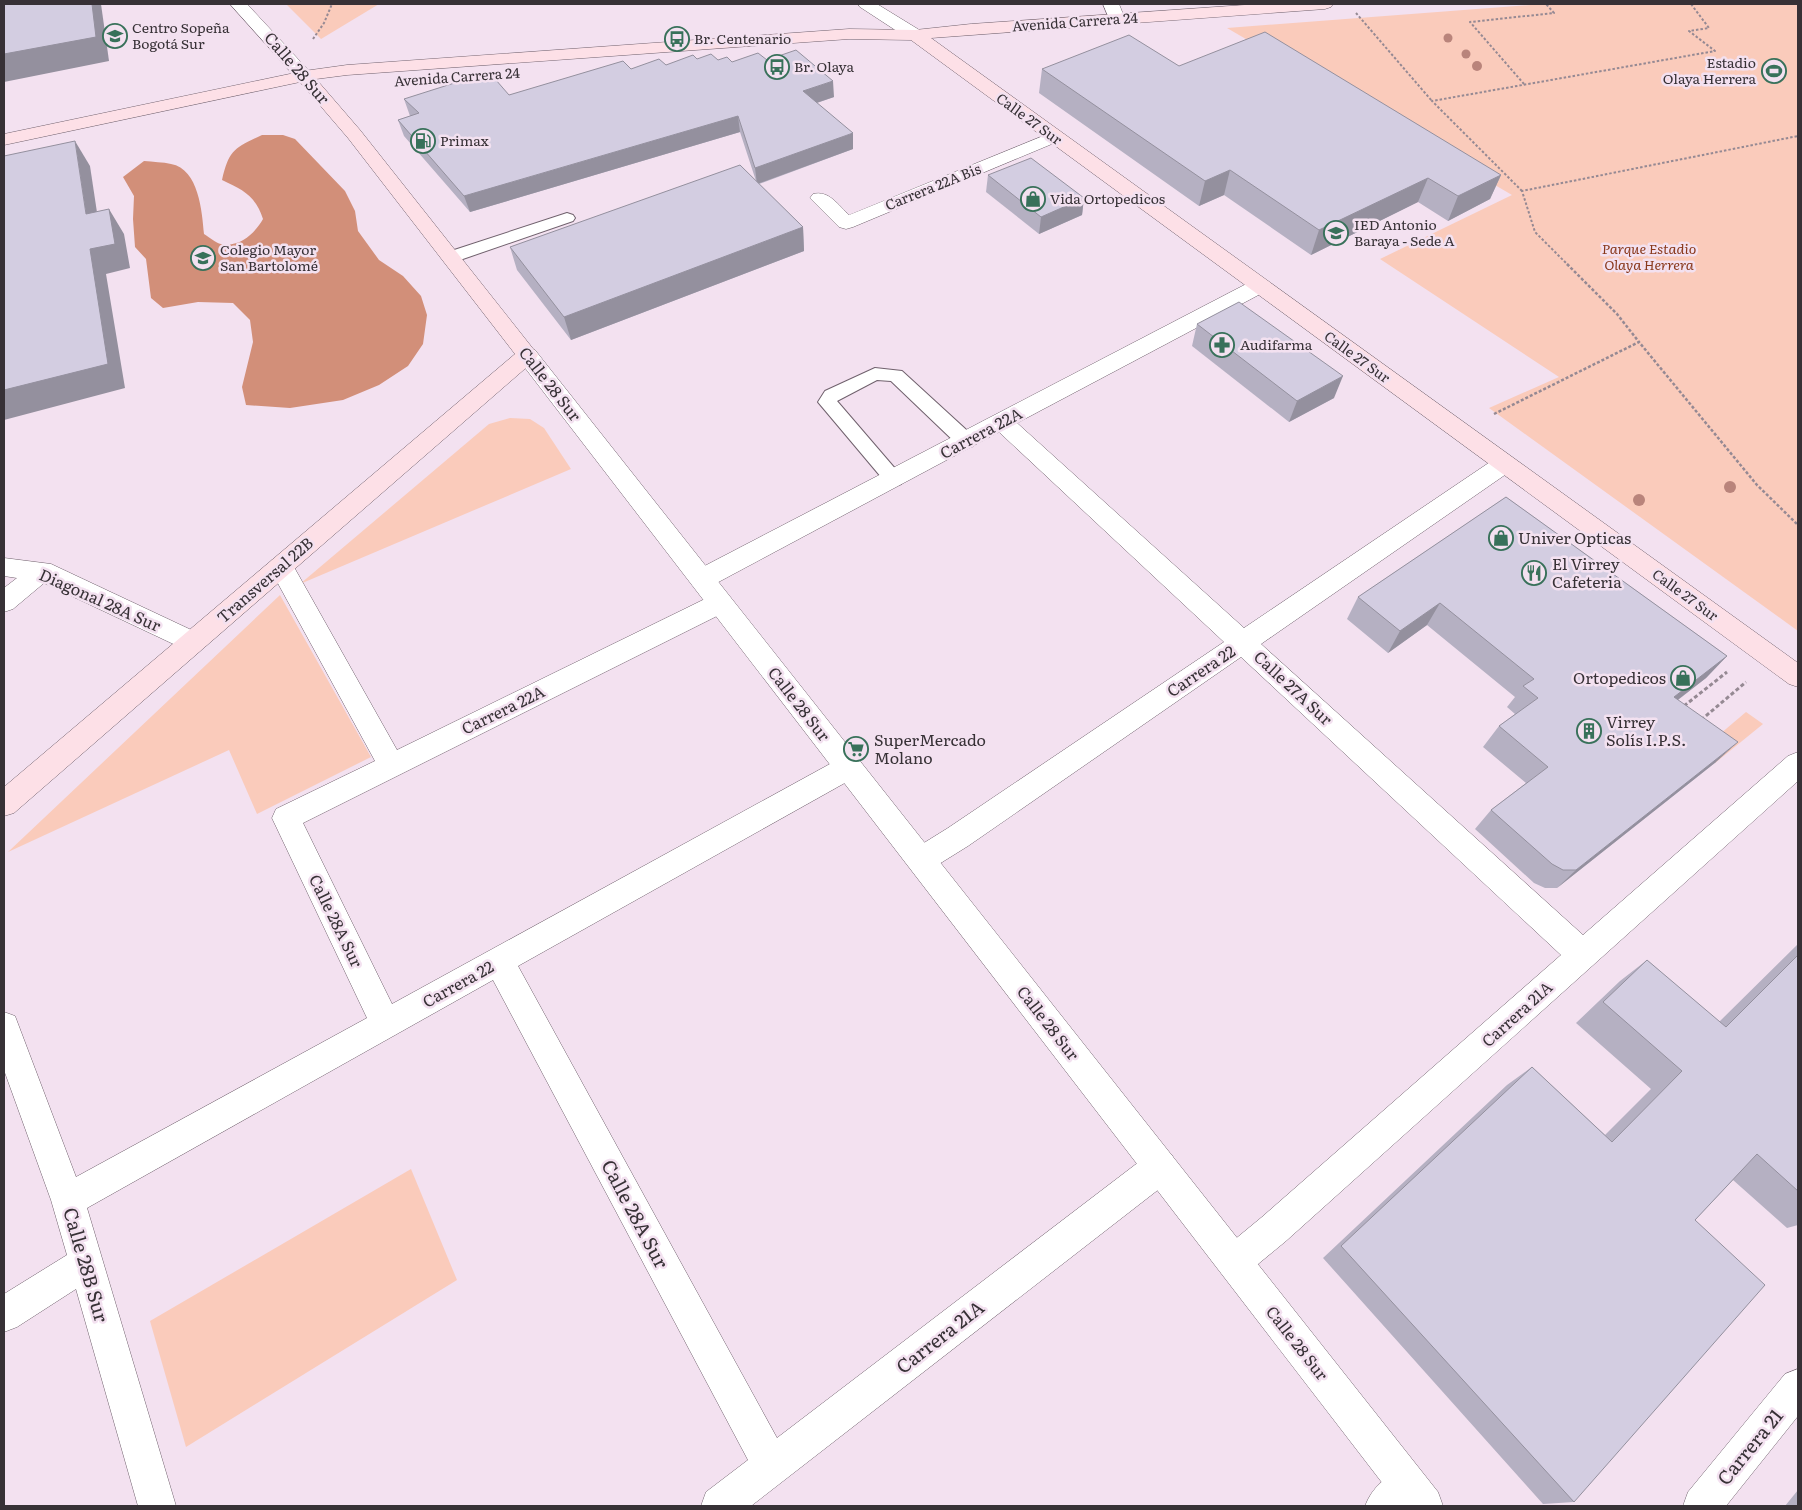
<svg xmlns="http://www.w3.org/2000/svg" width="1802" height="1510" font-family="Literata,serif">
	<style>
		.green { fill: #facbbb }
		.forest { fill: #d28f79 }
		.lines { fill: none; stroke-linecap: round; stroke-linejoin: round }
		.service-casing { stroke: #70616d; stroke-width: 2 }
		.minor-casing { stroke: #70616d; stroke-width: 1 }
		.tertiary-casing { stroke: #70616d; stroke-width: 1 }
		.secondary-casing { stroke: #70616d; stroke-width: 1 }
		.path-far2 { stroke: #958993; stroke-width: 2; stroke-dasharray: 2.5 2; stroke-linecap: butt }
		.path-far1 { stroke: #958993; stroke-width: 2.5; stroke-dasharray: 3 2; stroke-linecap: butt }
		.path { stroke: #958993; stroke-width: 3; stroke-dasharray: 4 2.5; stroke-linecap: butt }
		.service { fill: #fff; fill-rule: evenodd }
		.minor { fill: #fff; fill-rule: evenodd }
		.tertiary { fill: #fff; fill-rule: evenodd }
		.secondary { fill: #fde0e7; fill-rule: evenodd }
		.tree { fill: #b9847b }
		.wall { fill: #b5b0c2 }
		.shaded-wall { fill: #94909e }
		.building { fill: #d3cde1; stroke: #94909e }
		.labels { text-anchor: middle; stroke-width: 5; stroke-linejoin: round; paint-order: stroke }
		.far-street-label { font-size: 14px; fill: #373136; stroke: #f3e1f0 }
		.far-poi-label { font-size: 14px; fill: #373136; stroke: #f3e1f0; text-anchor: start }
		.far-park-label { font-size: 14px; font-style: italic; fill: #89381b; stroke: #f3e1f0 }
		.street-label { font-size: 16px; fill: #373136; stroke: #f3e1f0 }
		.poi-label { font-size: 16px; fill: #373136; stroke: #f3e1f0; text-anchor: start }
		.near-street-label { font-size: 19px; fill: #373136; stroke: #f3e1f0 }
	</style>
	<rect width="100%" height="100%" fill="#f3e1f0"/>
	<g class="green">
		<polygon points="286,4 379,4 321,39"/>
		<polygon points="1544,4 1798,4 1798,631 1489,408 1559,377 1380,259 1512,195 1227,28"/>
		<polygon points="510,418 530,419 544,428 571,469 300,584 476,435 489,424"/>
		<polygon points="280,595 371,757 257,814 229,750 8,852"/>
		<polygon points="1746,712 1763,724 1715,763 1700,751"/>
		<polygon points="411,1169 457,1280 186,1447 150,1321"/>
	</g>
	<path class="forest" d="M262,135H283L295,139L345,191L355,211L358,231L379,260L403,276L421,296L427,315L423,344L408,366L379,385L343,400L290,408L246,405L242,387L253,342L250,320L233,303L198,302L163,308L151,298L146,259L135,247L133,219L134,196L123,177L144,161C153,162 163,162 171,164C199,169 202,212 204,234C209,237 216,243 221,244C240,248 255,233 263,219C255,195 243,190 222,180C229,150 234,148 262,135Z"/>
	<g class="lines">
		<defs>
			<g id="service">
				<polygon points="567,213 573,215 575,218 573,221 457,261 445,261 443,257 445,253"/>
				<polygon points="875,368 902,371 973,436 975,441 973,446 966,448 959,446 891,381 877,380 837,401 904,479 901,484 894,486 887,484 818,402 825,391"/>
			</g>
			<g id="minor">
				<polygon points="1103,4 1119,4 1125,19 1123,23 1111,23"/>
				<path d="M1053,132L1059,133L1062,137L1059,141L853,227L846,229L839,227L810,198L813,194C829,190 838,205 849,215Z"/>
				<polygon points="1259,280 1266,281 1269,286 1266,291 1017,423 1244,628 1496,458 1504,456 1512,458 1516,464 1512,470 1261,644 1583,935 1788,756 1798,752 1798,781 1286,1241 1246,1274 1234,1280 1222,1274 1216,1262 1222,1250 1262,1217 1561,955 1241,657 968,846 931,869 921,873 911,869 906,860 911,851 948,828 1224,642 999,432 711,586 702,588 693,586 690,579 693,572 1252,281"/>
				<polygon points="4,558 51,564 202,635 206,642 202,649 193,652 184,649 44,583 13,609 4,612 4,588 17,578 4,576"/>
				<polygon points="281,558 290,560 397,750 711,596 720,593 729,596 733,603 729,610 303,823 392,1004 839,759 849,755 859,759 863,767 859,775 518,966 777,1438 1148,1155 1160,1150 1172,1155 1177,1167 1172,1179 751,1506 701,1506 706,1492 748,1460 493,980 87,1208 176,1506 138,1506 76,1289 17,1327 4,1332 4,1294 67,1255 51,1200 4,1070 4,1012 15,1016 76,1177 367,1018 272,818 276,809 375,761 269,567 272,560"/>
				<polygon points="1798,1369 1798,1416 1726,1506 1683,1506 1688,1492 1785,1374"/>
				<path d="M1407,1466L1421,1471L1426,1485L1421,1499L1412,1506H1365C1372,1487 1388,1474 1407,1466Z"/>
			</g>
			<g id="tertiary">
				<polygon points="230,4 247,4 310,72 313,76 310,80 304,81 298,80"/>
				<polygon points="858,4 877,4 921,31 923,35 921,39 909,39 860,7"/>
				<polygon points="527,348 535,350 1438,1492 1443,1506 1400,1506 519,360 516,355 519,350"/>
			</g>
			<polygon id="secondary" points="1259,4 1333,4 1331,7 1325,9 931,38 1798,663 1798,687 1789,684 911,40 849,39 347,75 316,79 360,130 538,355 535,360 14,813 4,816 4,787 515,354 348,138 300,82 4,145 4,134 304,71 347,65 849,29 915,30 971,24"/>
		</defs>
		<use href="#service" class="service-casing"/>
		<use href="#minor" class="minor-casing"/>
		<use href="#tertiary" class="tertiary-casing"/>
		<use href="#secondary" class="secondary-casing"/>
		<g class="path-far2">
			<polyline points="1356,13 1432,101"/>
			<polyline points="313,39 324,23 332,4"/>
			<polyline points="1524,84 1470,22 1554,13 1546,4"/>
			<polyline points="1522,191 1432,101 1715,51 1689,31 1709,28 1691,4"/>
			<polyline points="1569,266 1535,232 1522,191 1798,136"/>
		</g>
		<g class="path-far1">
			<polyline points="1567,264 1617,314 1639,342"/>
			<polyline points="1494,414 1639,342 1757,485 1798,525"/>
		</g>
		<g class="path">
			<polyline points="1684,706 1727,672"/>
			<polyline points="1701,720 1746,682"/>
		</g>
		<use href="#service" class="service"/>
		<use href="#minor" class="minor"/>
		<use href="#tertiary" class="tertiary"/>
		<use href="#secondary" class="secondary"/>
	</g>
	<g class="tree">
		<circle cx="1448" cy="38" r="4.5"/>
		<circle cx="1466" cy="54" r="4.5"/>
		<circle cx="1477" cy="66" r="5"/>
		<circle cx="1730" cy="487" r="6"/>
		<circle cx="1639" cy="500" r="6"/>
	</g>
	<g class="wall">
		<polygon points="697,59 732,62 767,60 834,97 817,103 853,149 759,184 803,227 804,251 571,340 517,270 510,247 756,181 740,132 470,212 404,136 398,120 410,116 404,99 509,95 631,69 666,65"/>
		<polygon points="1179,66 1501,175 1490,199 1448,221 1418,202 1311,255 1224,195 1199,206 1039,93 1042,69"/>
		<polygon points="988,175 1084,198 1082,215 1039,234 986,192"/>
		<polygon points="1197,324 1334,398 1289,422 1192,346"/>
		<polygon points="1506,497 1727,656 1706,678 1678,700 1716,762 1557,888 1545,888 1534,883 1475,829 1491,810 1526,783 1483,747 1499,726 1515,714 1507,707 1515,697 1427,625 1388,653 1347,619 1358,597"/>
		<polygon points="1798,944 1798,1225 1787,1228 1733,1180 1695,1220 1574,1502 1543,1504 1323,1258 1507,1085 1532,1067 1605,1135 1651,1089 1576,1023 1620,981 1647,960 1719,1022"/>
		<polygon points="1798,1490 1798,1506 1785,1506"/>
	</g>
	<g class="shaded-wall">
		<polygon points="92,4 101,4 109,61 4,82 4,54"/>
		<polygon points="833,81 834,97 804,107 803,91"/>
		<polygon points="738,116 740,132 470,212 464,196"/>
		<polygon points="853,133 853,149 757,184 755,168"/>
		<polygon points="75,141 90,166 101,239 86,214"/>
		<polygon points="1230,170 1224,195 1199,206 1205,181"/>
		<polygon points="1501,175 1490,199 1448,221 1458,196"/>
		<polygon points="1428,178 1418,202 1311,255 1319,230"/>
		<polygon points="1084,198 1082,215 1039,234 1041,217"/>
		<polygon points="109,209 124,234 130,268 106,274 125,388 4,420 4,390 90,249"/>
		<polygon points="803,227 804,251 571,340 564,317"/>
		<polygon points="1343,376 1334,398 1289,422 1297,401"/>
		<polygon points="1440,603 1427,625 1388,653 1400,631"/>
		<polygon points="1727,656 1706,678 1654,718 1674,697"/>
		<polygon points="1738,742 1716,762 1557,888 1576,870"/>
	</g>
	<g class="building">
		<polygon points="4,4 92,4 96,37 4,54"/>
		<polygon points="1265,32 1501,175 1458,196 1428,178 1319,230 1230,170 1205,181 1042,69 1129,35 1179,66"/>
		<polygon points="796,50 833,81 803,91 853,133 755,168 738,116 464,196 398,120 419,113 404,99 489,72 509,95 623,61 631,69 659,59 666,65 693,55 697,59 711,54 718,60 727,57 732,62 758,53 767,60"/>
		<polygon points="75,141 86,214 109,209 115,244 90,249 108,364 4,390 4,156"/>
		<polygon points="1031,158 1084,198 1041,217 988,175"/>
		<polygon points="740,165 803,227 564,317 510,247"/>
		<polygon points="1239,302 1343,376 1297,401 1197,324"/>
		<polygon points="1506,497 1727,656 1674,697 1738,742 1576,870 1563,870 1552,864 1491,810 1548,767 1499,726 1538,698 1523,686 1534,679 1440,603 1400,631 1358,597"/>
		<polygon points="1798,955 1798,1191 1757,1154 1695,1220 1765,1285 1574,1502 1341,1246 1532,1067 1612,1142 1682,1071 1603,1002 1647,960 1726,1027"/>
	</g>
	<defs>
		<symbol id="school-ring" viewBox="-11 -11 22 22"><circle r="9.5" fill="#f3e1f0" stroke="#38715a" stroke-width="1.5"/><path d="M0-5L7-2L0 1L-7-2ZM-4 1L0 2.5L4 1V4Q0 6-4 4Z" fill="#38715a"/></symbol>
		<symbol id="bus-ring" viewBox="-11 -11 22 22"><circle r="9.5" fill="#f3e1f0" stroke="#38715a" stroke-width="1.5"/><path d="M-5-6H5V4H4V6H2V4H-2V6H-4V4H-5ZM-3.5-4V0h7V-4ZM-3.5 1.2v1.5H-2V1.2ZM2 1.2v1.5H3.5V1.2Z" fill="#38715a"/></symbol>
		<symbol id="stadium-ring" viewBox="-11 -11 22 22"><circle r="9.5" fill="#f3e1f0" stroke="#38715a" stroke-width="1.5"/><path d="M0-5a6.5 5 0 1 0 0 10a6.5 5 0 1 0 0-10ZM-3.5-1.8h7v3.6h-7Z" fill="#38715a"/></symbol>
		<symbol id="fuel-ring" viewBox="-11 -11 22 22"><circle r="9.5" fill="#f3e1f0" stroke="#38715a" stroke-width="1.5"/><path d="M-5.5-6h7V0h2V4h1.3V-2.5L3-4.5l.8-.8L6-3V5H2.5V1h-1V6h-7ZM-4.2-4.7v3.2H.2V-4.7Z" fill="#38715a"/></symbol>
		<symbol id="shop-ring" viewBox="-11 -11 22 22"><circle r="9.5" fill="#f3e1f0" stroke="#38715a" stroke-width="1.5"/><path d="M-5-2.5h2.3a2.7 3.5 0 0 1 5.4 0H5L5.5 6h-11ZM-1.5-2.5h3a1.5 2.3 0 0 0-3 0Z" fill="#38715a"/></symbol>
		<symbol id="pharmacy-ring" viewBox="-11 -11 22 22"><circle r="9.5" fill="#f3e1f0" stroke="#38715a" stroke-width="1.5"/><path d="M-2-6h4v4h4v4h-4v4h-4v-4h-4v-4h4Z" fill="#38715a"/></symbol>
		<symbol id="restaurant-ring" viewBox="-11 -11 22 22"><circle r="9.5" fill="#f3e1f0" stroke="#38715a" stroke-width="1.5"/><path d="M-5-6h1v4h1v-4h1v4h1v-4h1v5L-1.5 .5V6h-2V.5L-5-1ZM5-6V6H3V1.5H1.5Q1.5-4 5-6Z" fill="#38715a"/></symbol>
		<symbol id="building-ring" viewBox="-11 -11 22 22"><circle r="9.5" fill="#f3e1f0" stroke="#38715a" stroke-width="1.5"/><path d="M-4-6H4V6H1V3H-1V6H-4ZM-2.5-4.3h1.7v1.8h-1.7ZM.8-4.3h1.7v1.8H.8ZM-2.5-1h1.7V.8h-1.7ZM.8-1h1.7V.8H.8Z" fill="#38715a"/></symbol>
		<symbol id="supermarket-ring" viewBox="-11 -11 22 22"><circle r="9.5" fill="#f3e1f0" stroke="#38715a" stroke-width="1.5"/><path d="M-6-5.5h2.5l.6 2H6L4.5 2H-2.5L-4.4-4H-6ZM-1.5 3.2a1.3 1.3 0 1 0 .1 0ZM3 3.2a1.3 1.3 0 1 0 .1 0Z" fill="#38715a"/></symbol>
	</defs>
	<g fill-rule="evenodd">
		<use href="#school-ring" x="101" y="22" width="28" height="28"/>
		<use href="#bus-ring" x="663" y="25" width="28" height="28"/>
		<use href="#bus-ring" x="763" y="53" width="28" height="28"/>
		<use href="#stadium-ring" x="1760" y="57" width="28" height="28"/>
		<use href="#fuel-ring" x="409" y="127" width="28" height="28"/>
		<use href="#shop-ring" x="1019" y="185" width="28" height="28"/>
		<use href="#school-ring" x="1322" y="219" width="28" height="28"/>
		<use href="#school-ring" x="189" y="244" width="28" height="28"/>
		<use href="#pharmacy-ring" x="1208" y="331" width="28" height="28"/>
		<use href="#shop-ring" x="1487" y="524" width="28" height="28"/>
		<use href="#restaurant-ring" x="1520" y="559" width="28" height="28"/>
		<use href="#shop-ring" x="1669" y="664" width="28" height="28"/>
		<use href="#building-ring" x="1575" y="717" width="28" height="28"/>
		<use href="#supermarket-ring" x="842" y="735" width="28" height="28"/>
	</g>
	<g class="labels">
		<g class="far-street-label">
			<text transform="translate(1075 22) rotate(-4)" y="5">Avenida Carrera 24</text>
			<text transform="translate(457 77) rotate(-4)" y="5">Avenida Carrera 24</text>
			<text transform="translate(1029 119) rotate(36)" y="5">Calle 27 Sur</text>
			<text transform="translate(933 187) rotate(-22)" y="5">Carrera 22A Bis</text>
			<text transform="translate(1357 357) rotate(36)" y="5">Calle 27 Sur</text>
			<text transform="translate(1685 595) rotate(36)" y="5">Calle 27 Sur</text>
		</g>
		<g class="far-poi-label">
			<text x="132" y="33">Centro Sopeña<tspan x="132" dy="16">Bogotá Sur</tspan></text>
			<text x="694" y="44">Br. Centenario</text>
			<text x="1756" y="68" text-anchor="end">Estadio<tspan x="1756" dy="16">Olaya Herrera</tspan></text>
			<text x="794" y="72">Br. Olaya</text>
			<text x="440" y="146">Primax</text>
			<text x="1050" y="204">Vida Ortopedicos</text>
			<text x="1354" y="230">IED Antonio<tspan x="1354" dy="16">Baraya - Sede A</tspan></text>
			<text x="220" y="255">Colegio Mayor<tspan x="220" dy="16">San Bartolomé</tspan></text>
			<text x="1240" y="350">Audifarma</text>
		</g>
		<g class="far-park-label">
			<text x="1649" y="254">Parque Estadio<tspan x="1649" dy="16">Olaya Herrera</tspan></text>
		</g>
		<g class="street-label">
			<text transform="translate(297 68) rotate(49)" y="6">Calle 28 Sur</text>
			<text transform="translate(550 384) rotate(52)" y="6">Calle 28 Sur</text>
			<text transform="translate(981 433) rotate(-28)" y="6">Carrera 22A</text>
			<text transform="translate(265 580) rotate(-41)" y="6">Transversal 22B</text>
			<text transform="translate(100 600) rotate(24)" y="6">Diagonal 28A Sur</text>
			<text transform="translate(1201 671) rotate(-34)" y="6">Carrera 22</text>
			<text transform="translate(1293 688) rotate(43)" y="6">Calle 27A Sur</text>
			<text transform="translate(799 704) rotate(52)" y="6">Calle 28 Sur</text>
			<text transform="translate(503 710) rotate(-26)" y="6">Carrera 22A</text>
			<text transform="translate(336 921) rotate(64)" y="6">Calle 28A Sur</text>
			<text transform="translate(458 984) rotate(-29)" y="6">Carrera 22</text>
			<text transform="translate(1517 1014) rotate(-42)" y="6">Carrera 21A</text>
			<text transform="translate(1048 1023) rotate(52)" y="6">Calle 28 Sur</text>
			<text transform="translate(1297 1343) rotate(52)" y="6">Calle 28 Sur</text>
		</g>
		<g class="poi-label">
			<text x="1518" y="544">Univer Opticas</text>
			<text x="1552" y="570">El Virrey<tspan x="1552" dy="18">Cafeteria</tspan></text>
			<text x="1666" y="684" text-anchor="end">Ortopedicos</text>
			<text x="1606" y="728">Virrey<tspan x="1606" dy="18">Solís I.P.S.</tspan></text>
			<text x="874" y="746">SuperMercado<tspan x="874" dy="18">Molano</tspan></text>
		</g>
		<g class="near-street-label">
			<text transform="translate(635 1214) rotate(62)" y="7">Calle 28A Sur</text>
			<text transform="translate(86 1265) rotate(74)" y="7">Calle 28B Sur</text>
			<text transform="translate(940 1337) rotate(-38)" y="7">Carrera 21A</text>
			<text transform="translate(1750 1447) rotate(-51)" y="7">Carrera 21</text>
		</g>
	</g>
	<rect width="1802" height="1510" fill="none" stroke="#373136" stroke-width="10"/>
</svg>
